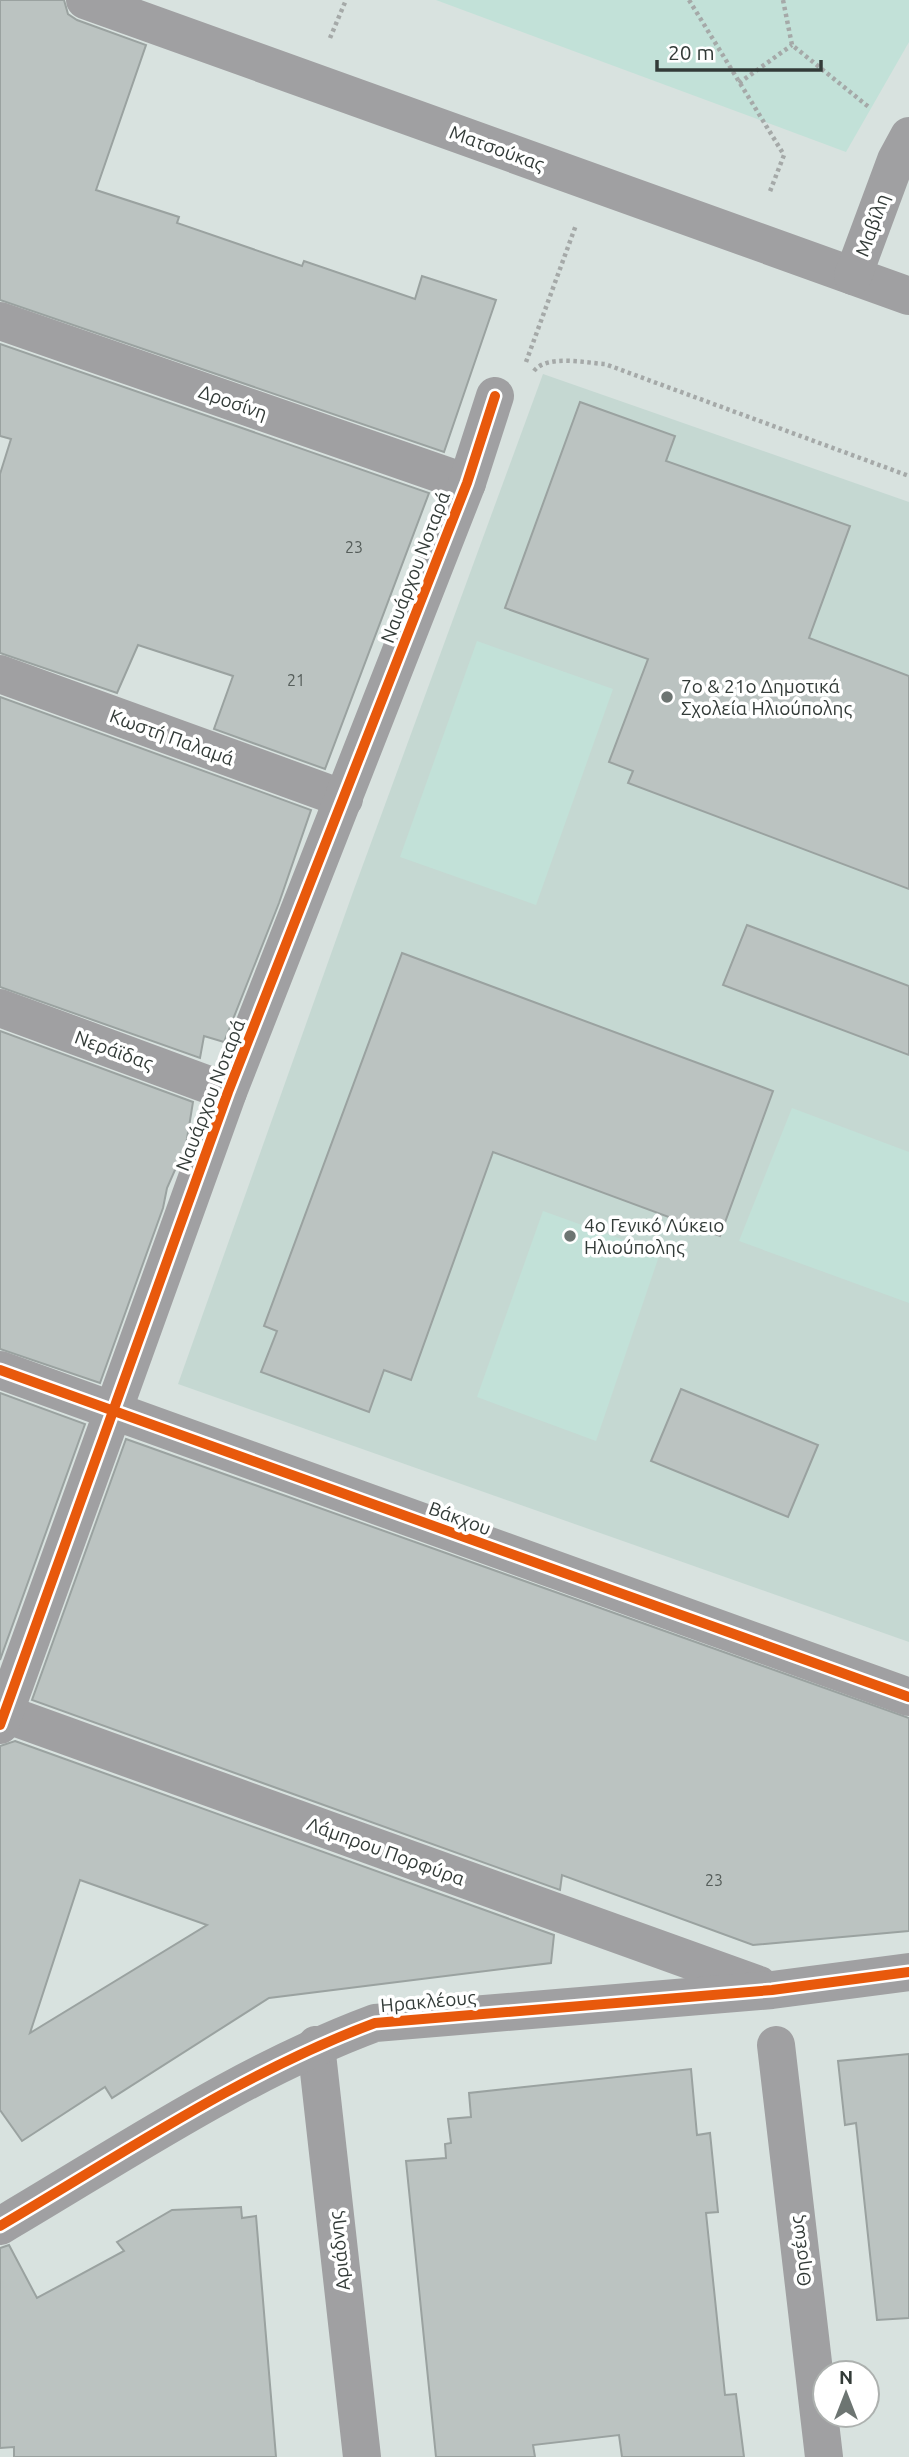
<svg xmlns="http://www.w3.org/2000/svg" width="909" height="2457" font-family="Ubuntu,sans-serif">
	<style>
		.built { fill: #c5d8d2 }
		.green { fill: #c2e1d8 }
		.building { fill: #bbc3c1; stroke: #9aa2a0; stroke-width: 2; fill-rule: evenodd }
		.lines { fill: none; stroke-linecap: round; stroke-linejoin: round }
		.path { stroke: #a5a9a8; stroke-width: 4.5; stroke-dasharray: 3.5 3.5; stroke-linecap: butt }
		.minor { stroke: #a0a0a2; stroke-width: 38 }
		.cycleway-casing { stroke: #fff; stroke-width: 15 }
		.cycleway { stroke: #e8590c; stroke-width: 10 }
		.poi-dot { fill: #6d7572; stroke: #fff; stroke-width: 2.5 }
		.labels { text-anchor: middle; stroke-width: 7; stroke-linejoin: round; paint-order: stroke }
		.number-label { font-size: 16px; fill: #555d5a }
		.street-label { font-size: 19px; fill: #333b38; stroke: #fff }
		.poi-label { font-size: 19px; fill: #333b38; stroke: #fff; text-anchor: start }
	</style>
	<rect width="100%" height="100%" fill="#d8e2df"/>
	<polygon class="built" points="543,374 909,502 909,1642 178,1384 353,892"/>
	<g class="green">
		<polygon points="436,0 909,0 909,42 846,152"/>
		<polygon points="477,641 613,689 536,905 400,857"/>
		<polygon points="792,1108 909,1152 909,1303 739,1241"/>
		<polygon points="543,1211 660,1253 596,1441 477,1397"/>
	</g>
	<g class="building">
		<polygon points="0,0 64,0 68,14 77,20 146,45 96,190 179,217 177,223 302,266 304,261 415,299 422,276 496,300 444,452 0,300"/>
		<polygon points="0,344 429,493 325,769 214,729 233,676 138,645 117,693 0,653 0,474 11,439 0,436"/>
		<polygon points="580,402 675,436 666,461 850,526 809,638 909,676 909,889 628,783 633,771 609,762 648,659 505,608"/>
		<polygon points="0,697 311,810 279,903 224,1042 204,1036 200,1058 0,987"/>
		<polygon points="747,925 909,986 909,1055 723,985"/>
		<polygon points="402,953 773,1091 720,1236 493,1152 411,1380 384,1370 369,1412 261,1372 277,1331 264,1326"/>
		<polygon points="0,1031 193,1102 186,1145 167,1188 163,1208 100,1383 0,1349"/>
		<polygon points="681,1389 818,1445 788,1517 651,1461"/>
		<polygon points="0,1393 85,1424 0,1660"/>
		<polygon points="126,1439 909,1718 909,1931 753,1945 562,1875 560,1890 32,1700"/>
		<path d="M15,1741L554,1935L551,1963L269,1998L112,2098L105,2087L22,2141L0,2110V1746ZM80,1880L207,1925L30,2033Z"/>
		<polygon points="909,2054 909,2318 877,2320 856,2123 845,2125 838,2061"/>
		<polygon points="691,2069 697,2135 710,2133 718,2212 706,2213 725,2395 736,2394 744,2457 622,2457 619,2435 533,2445 535,2457 436,2457 406,2161 446,2158 445,2144 451,2143 448,2119 471,2117 469,2093"/>
		<polygon points="241,2207 242,2218 256,2216 276,2457 14,2457 14,2447 0,2448 0,2248 9,2245 37,2298 124,2251 117,2242 172,2210"/>
	</g>
	<g class="lines">
		<g class="path">
			<polyline points="689,0 784,155 769,194"/>
			<polyline points="783,0 792,45 870,108"/>
			<polyline points="330,38 346,0"/>
			<polyline points="739,83 792,45"/>
			<polyline points="526,362 576,225"/>
			<path d="M534,371C547,354 586,363 605,364L909,476"/>
		</g>
		<g class="minor">
			<polyline points="85,0 909,296"/>
			<polyline points="853,276 896,160 909,136"/>
			<polyline points="0,321 467,483"/>
			<polyline points="0,674 344,799"/>
			<polyline points="0,1008 228,1092"/>
			<polyline points="0,1370 909,1697"/>
			<polyline points="0,1712 759,1985"/>
			<polyline points="0,1725 228,1092 467,483 495,396"/>
			<polyline points="316,2045 362,2457"/>
			<polyline points="776,2045 824,2457"/>
			<path d="M0,2226C121,2155 243,2072 375,2023L772,1990L909,1972"/>
		</g>
		<defs>
			<g id="cycleway">
				<polyline points="0,1370 909,1697"/>
				<polyline points="0,1725 228,1092 467,483 495,396"/>
				<path d="M0,2226C121,2155 243,2072 375,2023L772,1990L909,1972"/>
			</g>
		</defs>
		<use href="#cycleway" class="cycleway-casing"/>
		<use href="#cycleway" class="cycleway"/>
	</g>
	<g class="poi-dot">
		<circle cx="667" cy="697" r="7"/>
		<circle cx="570" cy="1236" r="7"/>
	</g>
	<g class="labels">
		<g class="number-label">
			<text x="354" y="553">23</text>
			<text x="296" y="686">21</text>
			<text x="714" y="1886">23</text>
		</g>
		<g class="street-label">
			<text transform="translate(497 148) rotate(20)" y="7">Ματσούκας</text>
			<text transform="translate(872 225) rotate(-70)" y="7">Μαβίλη</text>
			<text transform="translate(233 402) rotate(19)" y="7">Δροσίνη</text>
			<text transform="translate(415 567) rotate(-69)" y="7">Ναυάρχου Νοταρά</text>
			<text transform="translate(172 737) rotate(20)" y="7">Κωστή Παλαμά</text>
			<text transform="translate(114 1050) rotate(20)" y="7">Νεράϊδας</text>
			<text transform="translate(210 1095) rotate(-69)" y="7">Ναυάρχου Νοταρά</text>
			<text transform="translate(460 1518) rotate(20)" y="7">Βάκχου</text>
			<text transform="translate(386 1851) rotate(20)" y="7">Λάμπρου Πορφύρα</text>
			<text transform="translate(428 2001) rotate(-5)" y="7">Ηρακλέους</text>
			<text transform="translate(339 2251) rotate(-96)" y="7">Αριάδνης</text>
			<text transform="translate(800 2251) rotate(-97)" y="7">Θησέως</text>
		</g>
		<g class="poi-label">
			<text x="681" y="693">7ο &amp; 21ο Δημοτικά<tspan x="681" dy="22">Σχολεία Ηλιούπολης</tspan></text>
			<text x="584" y="1232">4ο Γενικό Λύκειο<tspan x="584" dy="22">Ηλιούπολης</tspan></text>
		</g>
	</g>
	<g transform="translate(846 2394)"><circle r="33" fill="#ffffff" stroke="#adb1af" stroke-width="2"/>
	<path d="M0-5L12 26L0 18L-12 26Z" fill="#6d7572"/>
	<text y="-10" font-size="19" font-weight="bold" text-anchor="middle" fill="#333b38">N</text>
	</g>
	<path d="M657 60v10h164v-10" fill="none" stroke="#333b38" stroke-width="3.5"/>
	<text x="668" y="60" font-size="21" fill="#333b38" stroke="#ffffff" stroke-width="5" paint-order="stroke">20 m</text>
</svg>
